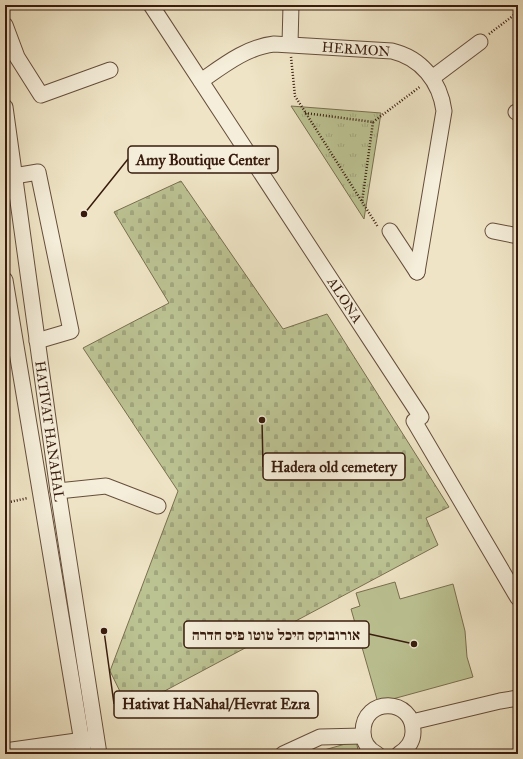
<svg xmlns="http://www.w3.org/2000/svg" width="523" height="759" font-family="'IM FELL Great Primer','Frank Ruhl Libre',serif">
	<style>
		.grass { fill: url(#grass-tufts); stroke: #7a6f50 }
		.cemetery { fill: url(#cemetery-stones); stroke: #7a6f50 }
		.pitch { fill: #bcc393; stroke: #7a6f50 }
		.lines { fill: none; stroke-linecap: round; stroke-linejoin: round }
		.minor-casing { stroke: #664e3c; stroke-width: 17 }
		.path { stroke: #381b0e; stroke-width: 2.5; stroke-dasharray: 1 2; stroke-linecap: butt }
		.minor { stroke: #f5eeda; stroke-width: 15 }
		.labels { text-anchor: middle; stroke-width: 3; stroke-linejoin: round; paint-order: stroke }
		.street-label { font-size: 14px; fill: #381b0e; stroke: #f5eeda }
		.leader { fill: none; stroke: #381b0e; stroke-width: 1.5 }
		.callout-dot { fill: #381b0e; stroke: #f5eeda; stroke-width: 1.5 }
		.callout { fill: #f5eeda; stroke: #381b0e; stroke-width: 1.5 }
		.callout-label { font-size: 15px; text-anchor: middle; font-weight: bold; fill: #381b0e }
	</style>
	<defs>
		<pattern id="grass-tufts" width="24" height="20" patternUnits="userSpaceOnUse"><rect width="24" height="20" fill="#bcc393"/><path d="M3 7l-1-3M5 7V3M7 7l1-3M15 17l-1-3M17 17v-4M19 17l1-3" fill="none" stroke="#a2a77e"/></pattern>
		<pattern id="cemetery-stones" width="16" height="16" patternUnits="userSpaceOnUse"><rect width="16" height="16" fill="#bcc393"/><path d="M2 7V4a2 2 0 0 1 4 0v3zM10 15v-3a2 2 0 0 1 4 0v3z" fill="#a2a77e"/></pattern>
	</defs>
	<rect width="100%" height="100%" fill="#efe5c6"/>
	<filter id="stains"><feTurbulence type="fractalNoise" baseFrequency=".005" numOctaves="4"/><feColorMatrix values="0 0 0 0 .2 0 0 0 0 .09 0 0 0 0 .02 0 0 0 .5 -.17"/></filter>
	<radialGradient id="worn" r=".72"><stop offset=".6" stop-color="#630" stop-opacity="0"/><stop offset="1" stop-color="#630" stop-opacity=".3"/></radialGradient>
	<polygon class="grass" points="291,106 381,113 364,219"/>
	<polygon class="cemetery" points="181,181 283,329 327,314 449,507 426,518 438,545 129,710 110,671 178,491 83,348 169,303 114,212"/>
	<g class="pitch">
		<polygon points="395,582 400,599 453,584 465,631 467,657 473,677 378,703 351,609 360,606 356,593"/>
		<polygon points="356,741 359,754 317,754 317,752"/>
	</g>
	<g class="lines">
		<defs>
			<g id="minor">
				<polyline points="151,5 421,417 414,421 518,598"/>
				<polyline points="5,25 17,57 41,95 110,70"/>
				<polyline points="290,44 291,5"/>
				<polyline points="432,78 480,42"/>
				<path d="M201,81C224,65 247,47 274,44L392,51C421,58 440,81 444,111L417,272"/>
				<polyline points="5,107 58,491 99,754"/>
				<polyline points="516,112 518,113"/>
				<polyline points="14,176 38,172 71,331 37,341"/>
				<polyline points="390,231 417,272"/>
				<polyline points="493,231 518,236"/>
				<polyline points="5,280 84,754"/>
				<polyline points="58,491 106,486 158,506"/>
				<polyline points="412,722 500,701 518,698"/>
				<polyline points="5,751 91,739"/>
				<polyline points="283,754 320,737 363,736"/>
				<path d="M377,754C369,750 363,742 363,732C363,696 414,698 413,732C413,742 407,749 399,754"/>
			</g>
		</defs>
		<use href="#minor" class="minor-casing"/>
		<g class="path">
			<polyline points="489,34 518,12"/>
			<polyline points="291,57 295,96 378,227"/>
			<polyline points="305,113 373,122 362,202"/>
			<polyline points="373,122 421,86"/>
			<polyline points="5,503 28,498"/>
		</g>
		<use href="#minor" class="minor"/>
	</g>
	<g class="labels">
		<g class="street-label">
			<text transform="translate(356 49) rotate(4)" y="5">HERMON</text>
			<text transform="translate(345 300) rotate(57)" y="5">ALONA</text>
			<text transform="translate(50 431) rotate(82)" y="5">HATIVAT HANAHAL</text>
		</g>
	</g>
	<path class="leader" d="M84 214L128 159M262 420L263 467M414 644L369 634M104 631L114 704"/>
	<g class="callout-dot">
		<circle cx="84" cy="214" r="4"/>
		<circle cx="262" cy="420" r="4"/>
		<circle cx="414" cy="644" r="4"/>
		<circle cx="104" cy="631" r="4"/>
	</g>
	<g class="callout">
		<rect x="128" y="146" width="150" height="27" rx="4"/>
		<rect x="263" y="453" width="142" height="27" rx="4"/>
		<rect x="184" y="621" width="185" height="27" rx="4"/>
		<rect x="114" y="691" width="204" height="27" rx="4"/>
	</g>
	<g class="callout-label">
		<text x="203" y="165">Amy Boutique Center</text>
		<text x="334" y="472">Hadera old cemetery</text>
		<text x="276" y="640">אורובוקס היכל טוטו פיס חדרה</text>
		<text x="216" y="709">Hativat HaNahal/Hevrat Ezra</text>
	</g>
	<rect width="523" height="759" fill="none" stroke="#efe5c6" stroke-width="20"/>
	<rect x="6" y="6" width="511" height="747" fill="none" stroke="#381b0e" stroke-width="2"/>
	<rect x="10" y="10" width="503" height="739" fill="none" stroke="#381b0e"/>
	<rect width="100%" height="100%" filter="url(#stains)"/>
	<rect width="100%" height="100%" fill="url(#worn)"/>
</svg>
